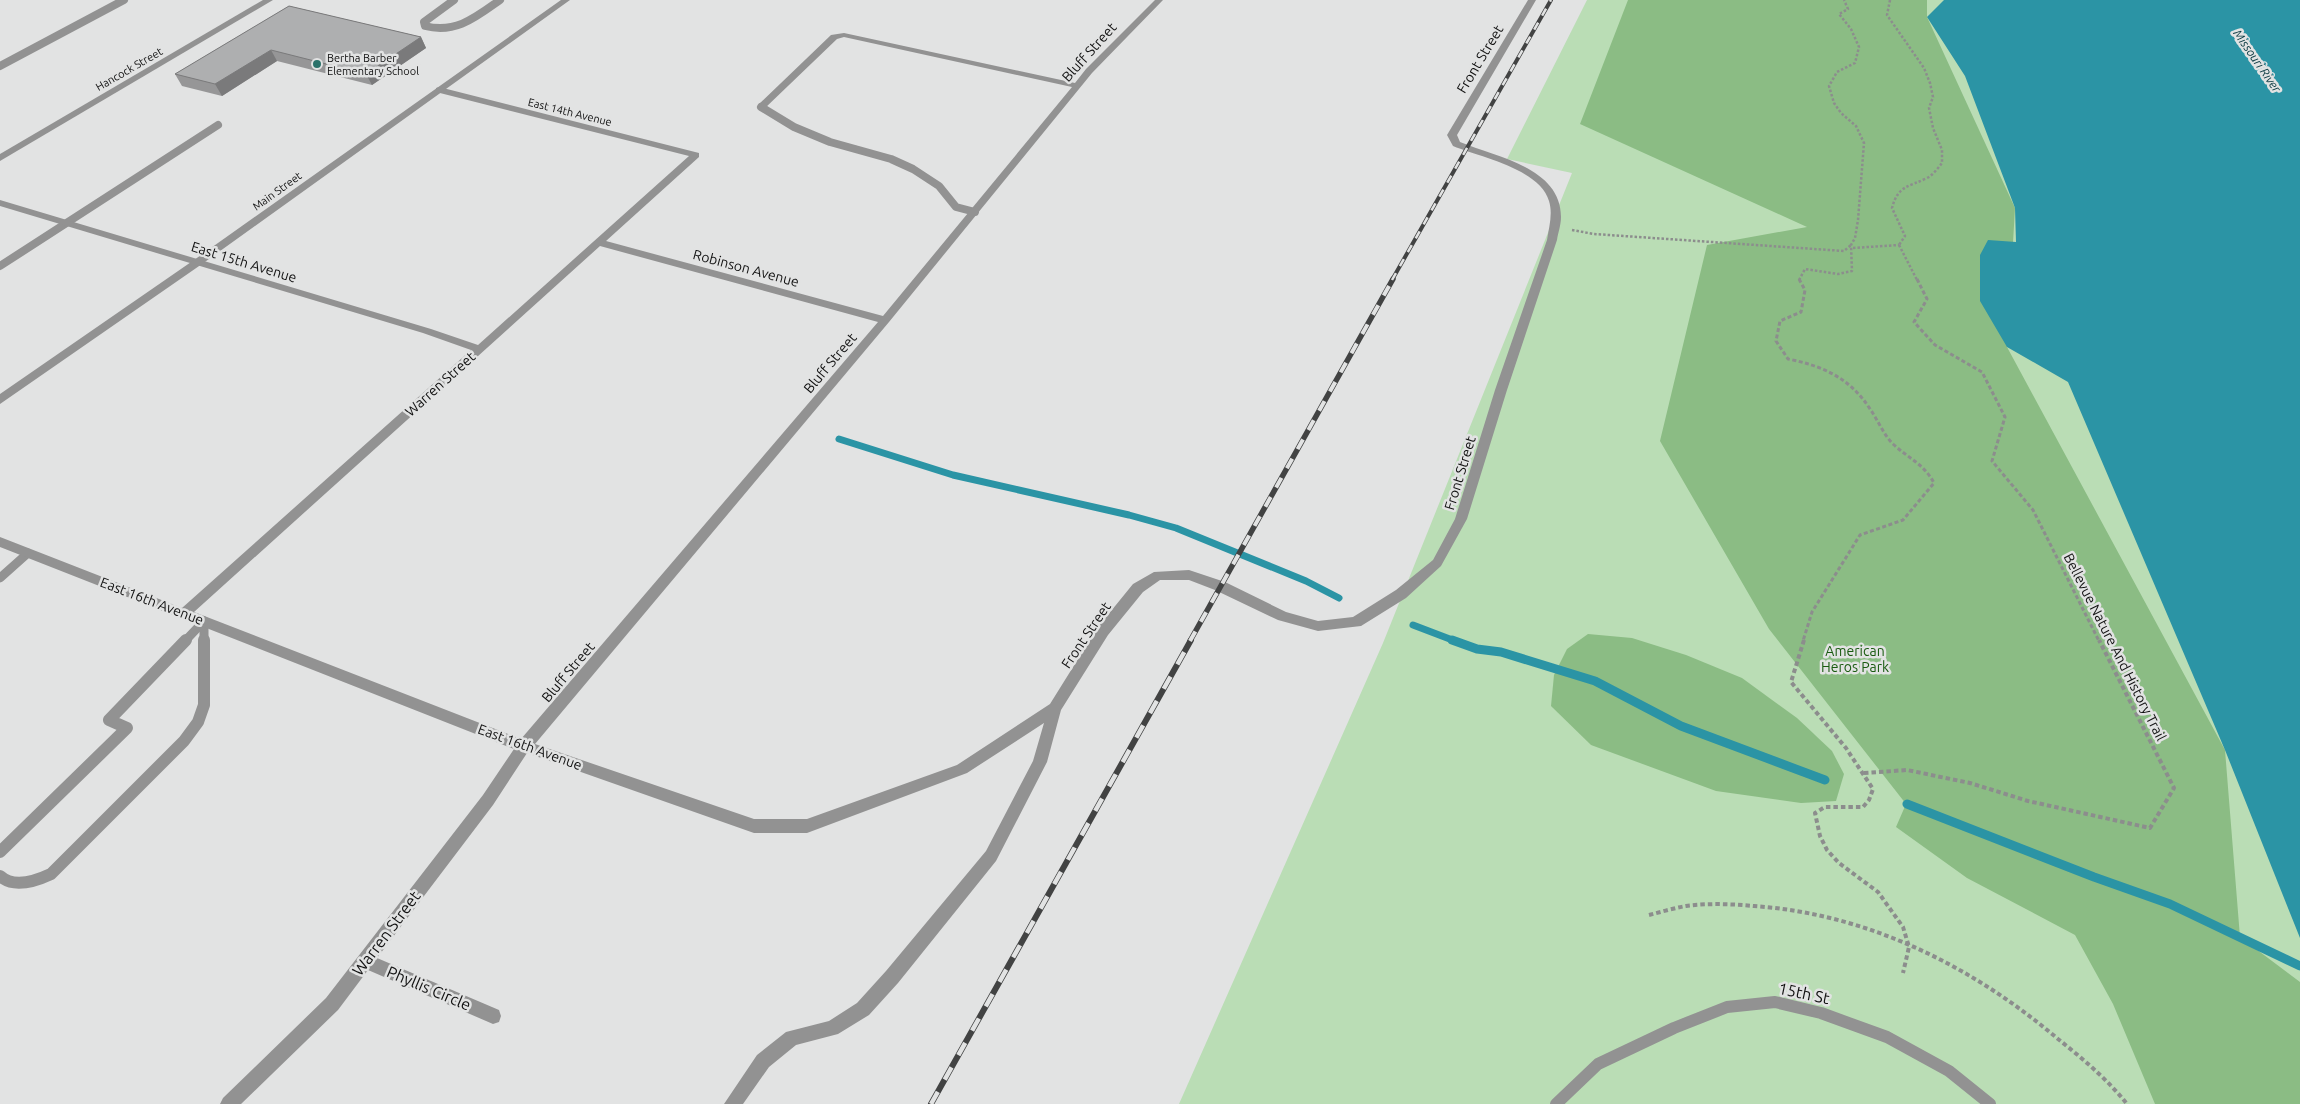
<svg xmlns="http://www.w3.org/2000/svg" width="2300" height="1104" font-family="Ubuntu,sans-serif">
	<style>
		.green { fill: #baddb5 }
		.forest { fill: #8bbc84 }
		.water { fill: #2b94a5 }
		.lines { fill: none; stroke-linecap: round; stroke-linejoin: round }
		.stream-far1 { stroke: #2b94a5; stroke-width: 7 }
		.stream { stroke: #2b94a5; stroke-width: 9 }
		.path-far2 { stroke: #8c8d8d; stroke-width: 2.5; stroke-dasharray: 2.5 2; stroke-linecap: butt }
		.path-far1 { stroke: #8c8d8d; stroke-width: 3; stroke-dasharray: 4 2.5; stroke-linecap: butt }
		.path { stroke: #8c8d8d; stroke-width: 4; stroke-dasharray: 4.5 3; stroke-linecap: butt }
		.service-far2 { stroke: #929292; stroke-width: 8 }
		.service-far1 { stroke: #929292; stroke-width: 9 }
		.service { stroke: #929292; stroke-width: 12 }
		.minor { fill: #929292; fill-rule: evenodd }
		.tertiary { fill: #929292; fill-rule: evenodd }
		.rail-far2-casing { stroke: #424343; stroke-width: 4 }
		.rail-far1-casing { stroke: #424343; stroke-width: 5.5 }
		.rail-casing { stroke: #424343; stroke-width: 6 }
		.rail-far2 { stroke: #e2e3e3; stroke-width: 2.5; stroke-dasharray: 8; stroke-linecap: butt }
		.rail-far1 { stroke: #e2e3e3; stroke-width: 4; stroke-dasharray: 11; stroke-linecap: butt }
		.rail { stroke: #e2e3e3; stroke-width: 4.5; stroke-dasharray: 14; stroke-linecap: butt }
		.wall { fill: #969697 }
		.shaded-wall { fill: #7a7a7b }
		.building { fill: #aeafb0; stroke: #7a7a7b }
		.poi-dot { fill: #2b726a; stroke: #e2e3e3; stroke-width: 2 }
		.labels { text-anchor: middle; stroke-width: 5; stroke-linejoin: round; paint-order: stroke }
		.far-poi-label { font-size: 11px; fill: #111; stroke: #e2e3e3; text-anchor: start }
		.far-street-label { font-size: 11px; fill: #111; stroke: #e2e3e3 }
		.far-water-label { font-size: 12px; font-style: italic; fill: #06363e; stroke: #e2e3e3 }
		.street-label { font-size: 14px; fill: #111; stroke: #e2e3e3 }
		.park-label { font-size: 14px; fill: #195b10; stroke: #e2e3e3 }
		.near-street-label { font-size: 16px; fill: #111; stroke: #e2e3e3 }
	</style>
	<rect width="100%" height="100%" fill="#e2e3e3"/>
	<polygon class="green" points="1587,0 1994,0 2300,192 2300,1104 1179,1104 1383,643 1572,173 1507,159"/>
	<g class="forest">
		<polygon points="1628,0 1927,0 1927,17 2015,208 2007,347 2225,750 2240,937 2300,982 2300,1104 2155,1104 2113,1004 2075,935 1967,878 1896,827 1906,804 1769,629 1660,441 1707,245 1807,227 1580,124"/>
		<polygon points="1588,634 1632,638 1686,655 1742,678 1797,718 1832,751 1844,774 1836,801 1801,803 1716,791 1591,745 1551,706 1554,675 1567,649"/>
	</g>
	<polygon class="water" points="1944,0 2300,0 2300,938 2225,750 2068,382 2007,347 1980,301 1980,255 1988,240 2016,242 2015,208 1965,76 1927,17"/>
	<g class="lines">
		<g class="stream-far1">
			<polyline points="839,439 953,475 1129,515 1176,528 1306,581 1339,598"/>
			<polyline points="1413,625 1455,641"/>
		</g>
		<g class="stream">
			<polyline points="1452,640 1477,649 1501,652 1595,681 1681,726 1825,780"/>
			<polyline points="1907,804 2094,877 2170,904 2300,966"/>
		</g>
		<g class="path-far2">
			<path d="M1890,0L1887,15L1924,68L1930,83L1933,97L1929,108L1933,128L1942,150V163C1938,168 1933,175 1927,178C1909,187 1898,185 1892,208L1905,236L1899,245"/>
			<polyline points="1572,230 1594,234 1844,251 1851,245"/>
			<polyline points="1899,245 1917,280"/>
			<polyline points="1853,248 1899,245"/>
			<polyline points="1799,280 1805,269 1838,274 1852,271 1851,245 1855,238 1858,220 1864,143 1856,126 1841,113 1834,103 1829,86 1837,72 1855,63 1859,47 1851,29 1839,14 1848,9 1844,0"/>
		</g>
		<g class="path-far1">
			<path d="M1799,279L1805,290L1801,312L1780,321L1776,341L1788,359C1823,366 1850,378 1870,409C1878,420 1883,434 1893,444C1908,458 1924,464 1934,483L1903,520L1860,535L1812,612L1803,641"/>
			<polyline points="1917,279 1927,299 1914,322 1935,345 1982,372 2005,417 1992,461 2033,510 2099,641"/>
		</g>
		<g class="path">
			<polyline points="1804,640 1791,682 1846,748 1873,789 1869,800 1863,807 1825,807 1815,813 1820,836 1827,850 1839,863 1878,892 1903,927 1909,947 1903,973"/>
			<polyline points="1864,773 1907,770 1970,783 2028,801 2150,828 2174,788 2099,640"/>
			<path d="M1649,915C1661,912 1674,908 1686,906C1708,903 1732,904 1754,906C1868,914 1972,966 2058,1039C2082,1058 2108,1080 2127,1104"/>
		</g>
		<g class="service-far2">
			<path d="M454,0L424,22L425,26C456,34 476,17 500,0"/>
			<polyline points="0,66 124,0"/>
			<polyline points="761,107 794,127 830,142 891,159 913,169 939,186 956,207 975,212"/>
			<polyline points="0,266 218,125"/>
		</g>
		<g class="service-far1">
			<polyline points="0,578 28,553"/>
			<polyline points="204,621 204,641"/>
			<polyline points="185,641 204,621"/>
		</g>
		<g class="service">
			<polyline points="0,852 127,728 109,720 186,640"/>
			<path d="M0,876C14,889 36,881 51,874L184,741L198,722L204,705V640"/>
			<polyline points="1556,1104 1598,1064 1674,1028 1727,1007 1775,1002 1821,1013 1887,1037 1949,1071 1990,1104"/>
		</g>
		<g class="minor">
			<polygon points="263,0 273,0 0,161 0,154"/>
			<path d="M1155,0H1163L1092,73L889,322L535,744L754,819H807L957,765L1050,704L1098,627L1133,584L1154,572L1189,570L1225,582L1286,612L1318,621L1353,617L1396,590L1433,560L1455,519L1495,390L1547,240C1549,227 1553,214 1549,201C1540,169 1480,157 1453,146L1447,135L1528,0H1536L1457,135L1460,142C1496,157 1561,167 1561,217C1561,225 1558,233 1557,240L1507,390L1467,519L1441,566L1406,598L1361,626L1318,631L1278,620L1215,590L1189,580H1160L1143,592L1108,635L1061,710L1047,762L996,861L898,983L869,1015L838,1034L796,1045L769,1067L743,1104H724L757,1055L786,1032L829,1021L857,1003L886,971L986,851L1033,761L1044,723L967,773L807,833H754L527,753L493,805L377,958L499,1010L501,1016L499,1022L493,1024L368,970L338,1010L241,1104H220L223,1098L326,998L483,795L514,749L0,547V537L182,608L471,350L423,333L0,206V200L431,329L478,345L689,156L436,92V88L439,87L699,153V157L606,241L883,316L1072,87L844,37L837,39L764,109H758V105L831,35L844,33L1075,83L1086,69ZM600,246L878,322L521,739L194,612Z"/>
		</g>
		<polygon class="tertiary" points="561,0 570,0 202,264 0,404 0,394 194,260"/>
		<defs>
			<polyline id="rail-far2" points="1392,280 1551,0"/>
			<polyline id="rail-far1" points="1190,641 1393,279"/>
			<polyline id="rail" points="931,1104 1191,640"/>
		</defs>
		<use href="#rail-far2" class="rail-far2-casing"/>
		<use href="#rail-far1" class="rail-far1-casing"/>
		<use href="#rail" class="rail-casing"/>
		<use href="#rail-far2" class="rail-far2"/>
		<use href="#rail-far1" class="rail-far1"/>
		<use href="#rail" class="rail"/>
	</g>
	<polygon class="wall" points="289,6 421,37 426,48 372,85 277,61 222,96 182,86 175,74"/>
	<g class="shaded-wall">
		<polygon points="421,37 426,48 372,85 366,74"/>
		<polygon points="271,50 277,61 222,96 215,84"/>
	</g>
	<polygon class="building" points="289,6 421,37 366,74 271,50 215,84 175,74"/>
	<circle class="poi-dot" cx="317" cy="64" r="5"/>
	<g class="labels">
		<g class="far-poi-label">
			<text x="327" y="62">Bertha Barber<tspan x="327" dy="13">Elementary School</tspan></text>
		</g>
		<g class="far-street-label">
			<text transform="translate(129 69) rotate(-30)" y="4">Hancock Street</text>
			<text transform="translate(570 112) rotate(14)" y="4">East 14th Avenue</text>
			<text transform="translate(277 191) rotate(-36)" y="4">Main Street</text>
		</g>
		<g class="far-water-label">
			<text transform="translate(2257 61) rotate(55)" y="4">Missouri River</text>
		</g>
		<g class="street-label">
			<text transform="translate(1089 52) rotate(-48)" y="5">Bluff Street</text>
			<text transform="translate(1480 59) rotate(-59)" y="5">Front Street</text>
			<text transform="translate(244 262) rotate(17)" y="5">East 15th Avenue</text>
			<text transform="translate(746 268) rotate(15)" y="5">Robinson Avenue</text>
			<text transform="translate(830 363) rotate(-50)" y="5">Bluff Street</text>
			<text transform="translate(440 384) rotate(-42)" y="5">Warren Street</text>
			<text transform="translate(1460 473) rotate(-73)" y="5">Front Street</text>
			<text transform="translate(152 601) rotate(21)" y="5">East 16th Avenue</text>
			<text transform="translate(1086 635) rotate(-56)" y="5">Front Street</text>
			<text transform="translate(2115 647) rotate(63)" y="5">Bellevue Nature And History Trail</text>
			<text transform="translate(568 672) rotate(-50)" y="5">Bluff Street</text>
			<text transform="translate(530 747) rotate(20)" y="5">East 16th Avenue</text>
		</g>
		<g class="park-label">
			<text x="1855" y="656">American<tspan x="1855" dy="16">Heros Park</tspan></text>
		</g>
		<g class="near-street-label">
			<text transform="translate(386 933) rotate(-53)" y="6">Warren Street</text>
			<text transform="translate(429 988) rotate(23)" y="6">Phyllis Circle</text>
			<text transform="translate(1804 993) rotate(12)" y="6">15th St</text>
		</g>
	</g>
</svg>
